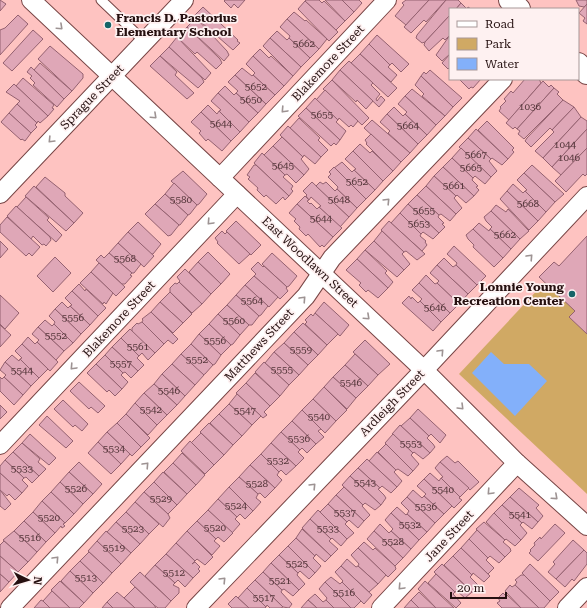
<svg xmlns="http://www.w3.org/2000/svg" width="587" height="608" font-family="'Roboto Serif',serif">
	<style>
		.green { fill: #d0a964 }
		.water { fill: #83b0fa }
		.building { fill: #dfa7b7; stroke: #946170 }
		.lines { fill: none; stroke-linecap: round; stroke-linejoin: round }
		.service-casing { stroke: #774545; stroke-width: 11 }
		.minor-casing { stroke: #774545; stroke-width: 20 }
		.tertiary-casing { stroke: #774545; stroke-width: 24 }
		.service { stroke: #fff; stroke-width: 9 }
		.minor { stroke: #fff; stroke-width: 18 }
		.tertiary { stroke: #fff; stroke-width: 22 }
		.oneway { stroke: #9d9393 }
		.poi-dot { fill: #156468; stroke: #fef1f1; stroke-width: 1.5 }
		.labels { text-anchor: middle; stroke-width: 3.5; stroke-linejoin: round; paint-order: stroke }
		.number-label { font-size: 10px; fill: #54363a }
		.poi-label { font-size: 12px; font-weight: bold; fill: #251010; stroke: #fef1f1; text-anchor: start }
		.street-label { font-size: 12px; fill: #251010; stroke: #fef1f1 }
	</style>
	<rect width="100%" height="100%" fill="#fec3c1"/>
	<polygon class="green" points="587,237 587,494 459,374"/>
	<polygon class="water" points="491,352 504,364 529,364 547,381 515,416 472,373"/>
	<g class="building">
		<polygon points="0,0 6,4 0,11"/>
		<polygon points="225,0 245,0 238,8 234,4 231,8 224,1"/>
		<polygon points="306,0 319,0 322,3 324,1 345,21 336,30 305,1"/>
		<polygon points="325,0 342,0 354,12 345,21"/>
		<polygon points="342,0 359,0 362,3 354,12"/>
		<polygon points="406,0 429,0 406,25 395,16 404,5 402,3"/>
		<polygon points="429,0 446,0 426,22 424,20 411,33 404,27"/>
		<polygon points="446,0 458,0 461,3 456,9 450,9 450,15 425,42 422,43 416,38 417,35"/>
		<polygon points="576,0 587,0 587,4 584,7 579,6"/>
		<polygon points="305,1 338,32 329,41 298,9"/>
		<polygon points="461,3 467,9 468,7 471,9 456,9"/>
		<polygon points="587,4 587,24 583,21 585,18 579,13"/>
		<polygon points="203,7 238,40 237,41 240,43 233,50 194,16"/>
		<polygon points="294,12 305,21 306,20 327,39 319,49 287,19"/>
		<polygon points="18,15 28,24 0,55 0,30 5,28"/>
		<polygon points="450,15 450,35 445,40 443,38 429,51 424,45 425,42"/>
		<polygon points="196,18 227,51 229,55 224,61 187,27"/>
		<polygon points="287,19 319,49 310,58 289,38 290,36 280,27"/>
		<polygon points="187,27 220,59 222,63 216,69 197,52 195,54 177,37"/>
		<polygon points="33,30 43,39 12,71 3,63"/>
		<polygon points="277,31 287,40 289,38 310,58 301,67 270,38"/>
		<polygon points="377,35 409,64 401,72 392,63 390,65 369,44"/>
		<polygon points="450,35 450,54 442,61 436,55"/>
		<polygon points="177,37 211,73 205,80 169,47"/>
		<polygon points="270,38 301,67 293,76 263,46"/>
		<polygon points="369,44 390,65 388,67 397,75 391,82 360,54"/>
		<polygon points="50,46 83,74 83,78 72,91 38,59"/>
		<polygon points="169,47 202,78 204,82 198,88 160,56"/>
		<polygon points="260,49 269,58 271,56 293,76 284,86 253,56"/>
		<polygon points="360,54 397,88 388,97 351,63"/>
		<polygon points="450,54 450,67 448,69 442,63"/>
		<polygon points="160,56 177,72 175,75 194,93 187,99 150,66"/>
		<polygon points="253,56 284,86 275,95 253,75 255,73 246,64"/>
		<polygon points="349,61 373,83 371,85 380,94 376,99 377,101 381,96 385,100 379,107 340,70"/>
		<polygon points="40,63 72,91 64,99 34,70"/>
		<polygon points="31,67 64,99 57,107 33,85 35,83 30,78 32,76 27,72"/>
		<polygon points="242,68 252,76 253,75 275,95 266,104 235,75"/>
		<polygon points="340,70 373,101 366,109 357,100 356,102 332,80"/>
		<polygon points="430,70 462,98 453,107 421,76 424,72 426,74"/>
		<polygon points="235,75 266,104 258,113 236,93 238,91 228,82"/>
		<polygon points="421,76 453,107 445,116 422,96 424,94 415,85"/>
		<polygon points="23,78 54,105 52,108 54,109 48,116 16,86"/>
		<polygon points="461,79 481,79 473,88 471,87 469,89 460,80"/>
		<polygon points="525,79 539,79 541,83 509,120 499,111 501,108 500,107 506,101 504,99 511,91 513,93"/>
		<polygon points="332,80 369,118 362,125 323,89"/>
		<polygon points="543,81 549,87 551,85 554,88 517,129 515,127 513,129 506,123"/>
		<polygon points="14,84 48,116 40,123 38,121 37,123 17,104 20,101 6,92"/>
		<polygon points="225,86 234,95 236,93 258,113 249,122 218,93"/>
		<polygon points="554,88 559,92 557,94 563,100 524,139 518,134 520,131 517,129"/>
		<polygon points="412,89 445,116 436,125 405,96"/>
		<polygon points="325,90 358,121 353,127 351,125 349,127 339,118 338,120 316,100"/>
		<polygon points="218,93 249,122 240,132 219,111 221,110 211,101"/>
		<polygon points="405,96 436,125 427,135 405,114 407,112 398,104"/>
		<polygon points="315,98 338,120 336,122 346,131 340,140 306,108"/>
		<polygon points="563,100 574,107 552,130 550,128 531,147 525,141 527,138"/>
		<polygon points="17,104 37,123 35,125 37,127 31,133 9,113"/>
		<polygon points="208,105 217,114 219,111 240,132 231,141 201,112"/>
		<polygon points="394,107 403,116 405,114 427,135 418,144 387,114"/>
		<polygon points="574,107 581,117 543,158 535,151 554,132 552,130"/>
		<polygon points="306,108 340,140 336,145 334,143 331,146 298,116"/>
		<polygon points="201,112 231,141 222,151 208,139 206,141 199,133 201,131 191,122"/>
		<polygon points="9,113 31,133 25,141 22,139 21,140 1,122"/>
		<polygon points="387,114 418,144 410,153 388,133 390,131 380,122"/>
		<polygon points="581,117 587,121 587,129 552,167 543,158"/>
		<polygon points="299,118 320,138 318,140 328,150 321,157 290,128"/>
		<polygon points="372,120 410,153 401,162 364,128"/>
		<polygon points="487,121 514,148 512,150 514,152 508,159 478,130"/>
		<polygon points="288,126 321,157 315,164 304,155 303,157 280,135"/>
		<polygon points="476,129 508,159 502,165 492,158 491,159 468,138"/>
		<polygon points="587,129 587,148 561,175 552,167"/>
		<polygon points="371,134 401,162 393,171 366,144 367,143 365,140"/>
		<polygon points="282,137 303,157 301,159 309,169 304,175 273,146"/>
		<polygon points="468,138 491,159 489,161 497,171 491,177 459,147"/>
		<polygon points="360,144 370,153 372,151 393,171 383,181 353,151"/>
		<polygon points="273,146 304,175 296,183 287,174 285,175 264,155"/>
		<polygon points="461,148 491,177 485,184 475,176 473,178 452,158"/>
		<polygon points="587,148 587,174 585,176 583,174 566,192 555,181"/>
		<polygon points="353,151 383,181 375,190 354,170 356,169 345,159"/>
		<polygon points="262,153 285,175 283,177 293,186 291,189 293,191 289,196 254,163"/>
		<polygon points="452,158 473,178 472,180 478,186 476,187 479,190 474,196 443,167"/>
		<polygon points="342,162 352,172 354,170 375,190 366,199 334,168"/>
		<polygon points="254,165 256,165 289,196 285,200 283,197 276,204 266,195 264,197 257,190 258,188 248,179 250,177 247,175"/>
		<polygon points="532,165 564,194 555,202 524,173"/>
		<polygon points="334,167 366,199 357,208 337,189 338,187 328,177 331,174 329,172"/>
		<polygon points="443,167 474,196 466,203 457,195 456,196 434,176"/>
		<polygon points="183,171 207,194 199,204 197,205 171,181"/>
		<polygon points="524,173 555,202 546,212 525,191 527,190 517,180"/>
		<polygon points="434,176 456,196 454,198 462,208 456,214 426,186"/>
		<polygon points="45,177 65,193 65,196 83,213 74,223 36,187"/>
		<polygon points="312,182 349,217 340,227 319,207 321,206 311,197 309,200 306,196 307,195 303,191"/>
		<polygon points="320,182 323,184 326,182 335,191 337,189 357,208 349,217 316,186"/>
		<polygon points="174,183 197,205 190,214 188,215 165,194"/>
		<polygon points="513,184 523,193 525,191 546,212 538,221 507,191"/>
		<polygon points="34,186 74,223 66,231 25,196"/>
		<polygon points="426,186 456,214 450,221 441,214 439,215 417,195"/>
		<polygon points="507,191 538,221 529,230 500,199"/>
		<polygon points="165,194 188,215 180,225 179,225 155,204"/>
		<polygon points="417,195 439,215 438,217 444,223 442,224 445,227 439,233 408,204"/>
		<polygon points="305,196 309,200 307,201 310,204 311,203 317,209 319,207 342,228 333,237 297,204"/>
		<polygon points="26,197 49,218 47,220 62,235 56,242 17,207"/>
		<polygon points="155,204 179,225 171,235 168,236 145,214"/>
		<polygon points="297,204 333,237 324,247 322,245 320,247 308,234 306,236 299,229 300,227 294,221 296,219 289,213"/>
		<polygon points="408,204 439,233 433,239 423,232 421,234 400,213"/>
		<polygon points="496,205 506,212 508,209 529,231 520,239 491,211"/>
		<polygon points="16,206 50,237 51,240 46,246 44,244 42,245 33,236 31,239 7,216"/>
		<polygon points="491,211 520,239 511,249 490,229 492,227 486,221 484,217"/>
		<polygon points="400,213 421,234 420,236 426,241 425,242 427,245 422,251 391,223"/>
		<polygon points="7,217 40,247 32,256 29,253 26,256 0,232 0,225"/>
		<polygon points="236,221 261,245 251,255 226,231"/>
		<polygon points="389,221 425,254 417,260 406,251 404,252 381,230"/>
		<polygon points="138,222 161,244 153,254 151,254 128,232"/>
		<polygon points="479,223 489,231 490,229 511,249 503,258 473,229"/>
		<polygon points="473,229 503,258 494,267 473,247 474,245 468,239 466,235"/>
		<polygon points="222,231 225,234 227,232 250,254 239,264 217,243 218,242 215,238"/>
		<polygon points="382,231 404,252 402,254 410,264 404,270 374,241"/>
		<polygon points="128,232 154,256 144,267 118,243"/>
		<polygon points="587,236 587,334 569,317 575,311 539,277 554,262 559,266"/>
		<polygon points="0,241 8,249 0,258"/>
		<polygon points="374,241 404,270 397,277 365,250"/>
		<polygon points="118,243 141,264 134,273 132,273 109,253"/>
		<polygon points="454,246 486,276 477,285 456,265 457,263 447,254"/>
		<polygon points="365,250 387,271 385,273 393,282 388,288 357,259"/>
		<polygon points="208,252 230,274 221,284 198,262"/>
		<polygon points="109,253 132,273 130,275 132,276 125,284 122,284 96,260 101,255 104,258"/>
		<polygon points="272,253 297,276 289,286 287,287 262,264"/>
		<polygon points="55,257 71,273 53,292 37,276"/>
		<polygon points="444,258 453,267 456,265 477,285 468,294 437,265"/>
		<polygon points="357,259 388,288 378,298 368,290 366,292 359,285 361,283 346,270"/>
		<polygon points="198,262 221,284 211,294 189,272"/>
		<polygon points="258,262 263,267 264,266 287,287 286,288 288,291 280,299 254,276 256,274 251,269"/>
		<polygon points="99,263 125,287 116,296 91,272"/>
		<polygon points="437,265 468,294 459,304 437,283 439,281 430,273"/>
		<polygon points="185,269 211,294 202,304 179,282 180,281 177,277"/>
		<polygon points="91,272 113,293 106,304 104,302 103,304 80,283"/>
		<polygon points="426,275 435,284 437,283 459,304 450,313 419,283"/>
		<polygon points="254,276 278,297 269,307 245,285"/>
		<polygon points="179,282 202,304 192,313 170,292 170,288 175,283 177,284"/>
		<polygon points="419,283 450,313 441,322 420,301 422,299 412,290"/>
		<polygon points="79,284 85,291 86,289 106,308 98,316 72,291"/>
		<polygon points="245,285 268,306 261,315 259,316 236,295"/>
		<polygon points="72,291 98,316 90,325 70,306 72,305 65,298"/>
		<polygon points="170,292 192,314 183,323 160,302"/>
		<polygon points="0,295 19,313 5,329 0,324"/>
		<polygon points="236,295 259,316 252,325 249,325 227,305"/>
		<polygon points="409,296 411,299 412,297 418,303 420,301 441,322 433,331 402,303"/>
		<polygon points="62,302 68,308 70,306 90,325 81,334 55,309"/>
		<polygon points="160,302 183,323 173,333 151,312"/>
		<polygon points="324,302 349,325 340,336 315,313"/>
		<polygon points="227,305 249,325 240,335 218,314"/>
		<polygon points="55,309 81,334 73,343 54,324 55,322 49,316"/>
		<polygon points="151,312 178,339 173,344 168,340 164,344 142,322 143,320 142,319"/>
		<polygon points="315,313 338,334 327,345 305,324 307,322 305,320 311,314 313,316"/>
		<polygon points="218,314 240,335 233,344 231,345 209,324"/>
		<polygon points="45,320 52,326 54,324 73,343 64,351 38,327"/>
		<polygon points="142,322 164,344 155,353 132,332 132,328 137,323 138,324"/>
		<polygon points="303,323 327,345 318,355 294,332"/>
		<polygon points="209,324 231,345 221,355 199,334"/>
		<polygon points="0,325 11,335 0,347"/>
		<polygon points="38,327 64,351 56,360 37,342 39,340 32,334"/>
		<polygon points="130,329 155,353 148,360 142,353 139,356 121,338"/>
		<polygon points="294,332 318,355 308,365 284,343"/>
		<polygon points="199,334 221,355 215,364 213,365 191,344"/>
		<polygon points="28,337 35,344 37,342 58,362 50,371 22,344"/>
		<polygon points="121,338 139,356 137,358 144,365 138,371 112,347"/>
		<polygon points="365,340 390,364 378,375 353,352"/>
		<polygon points="284,343 308,365 299,375 274,352"/>
		<polygon points="22,344 48,369 39,378 20,359 22,358 15,351"/>
		<polygon points="191,344 213,365 205,374 203,375 181,354"/>
		<polygon points="112,347 138,371 131,378 125,372 123,373 105,355"/>
		<polygon points="274,352 299,375 289,385 265,363"/>
		<polygon points="181,354 204,375 195,385 172,364"/>
		<polygon points="355,354 378,375 368,386 345,365"/>
		<polygon points="12,355 19,361 20,359 39,378 31,386 5,362"/>
		<polygon points="105,355 123,373 121,375 128,382 122,389 96,364"/>
		<polygon points="5,362 31,386 23,395 4,377 6,375 0,370"/>
		<polygon points="264,362 289,385 280,396 255,372"/>
		<polygon points="96,364 122,389 115,396 109,390 107,392 87,373"/>
		<polygon points="172,364 195,385 185,396 162,374"/>
		<polygon points="345,365 368,386 356,398 333,377"/>
		<polygon points="255,373 280,396 270,406 246,383"/>
		<polygon points="162,374 185,396 177,405 154,384"/>
		<polygon points="0,377 2,379 4,377 23,395 14,405 0,391"/>
		<polygon points="333,377 356,398 347,409 324,387"/>
		<polygon points="79,382 105,406 98,413 91,407 89,409 70,391"/>
		<polygon points="246,383 270,406 264,412 267,415 263,418 236,393"/>
		<polygon points="154,384 177,405 167,415 144,393"/>
		<polygon points="324,387 347,410 336,421 313,399"/>
		<polygon points="144,393 167,415 157,425 135,403"/>
		<polygon points="237,394 261,416 252,425 229,404"/>
		<polygon points="313,399 336,421 325,433 302,410"/>
		<polygon points="63,400 88,424 82,431 75,425 73,427 54,409"/>
		<polygon points="135,403 157,425 148,435 126,414"/>
		<polygon points="229,404 252,425 242,436 219,414"/>
		<polygon points="0,405 7,412 0,419"/>
		<polygon points="418,409 446,435 440,443 431,434 429,436 410,418"/>
		<polygon points="302,410 321,429 318,431 324,437 316,444 292,421"/>
		<polygon points="126,414 150,438 141,447 117,423"/>
		<polygon points="219,414 242,436 233,445 210,423"/>
		<polygon points="47,416 73,441 66,448 39,425"/>
		<polygon points="410,418 429,436 427,438 433,444 435,447 430,453 401,426"/>
		<polygon points="292,421 316,444 307,453 302,448 300,450 281,432"/>
		<polygon points="117,423 141,447 132,456 107,432"/>
		<polygon points="209,423 233,445 224,455 200,432"/>
		<polygon points="400,425 430,453 423,459 414,452 413,453 392,434"/>
		<polygon points="107,432 130,454 121,464 98,442"/>
		<polygon points="281,432 300,450 298,452 304,458 296,466 271,443"/>
		<polygon points="201,433 224,455 214,465 191,443"/>
		<polygon points="30,434 56,458 49,465 22,443"/>
		<polygon points="393,434 413,453 411,455 419,464 413,471 385,443"/>
		<polygon points="190,441 214,465 205,474 181,451"/>
		<polygon points="98,442 121,464 111,474 88,453"/>
		<polygon points="22,443 40,459 38,462 46,469 39,476 13,452"/>
		<polygon points="271,443 296,466 286,475 281,470 279,472 261,454"/>
		<polygon points="386,444 413,471 408,476 398,469 396,470 378,452"/>
		<polygon points="13,452 39,476 32,483 26,477 24,478 5,460"/>
		<polygon points="377,452 396,470 394,472 402,481 397,487 369,461"/>
		<polygon points="182,453 205,475 196,485 173,463"/>
		<polygon points="261,454 279,472 277,475 282,480 275,488 250,465"/>
		<polygon points="447,456 455,463 458,461 479,482 470,490 440,462"/>
		<polygon points="367,459 397,487 391,493 382,486 380,488 358,468"/>
		<polygon points="5,460 24,478 22,480 28,486 22,493 0,473 0,466"/>
		<polygon points="79,462 102,484 93,494 69,472"/>
		<polygon points="440,462 469,488 460,497 441,478 443,477 435,468"/>
		<polygon points="173,463 196,485 187,494 164,472"/>
		<polygon points="250,465 275,488 265,498 260,493 258,494 239,477"/>
		<polygon points="358,468 380,488 378,489 384,495 386,498 381,505 350,476"/>
		<polygon points="69,472 93,494 83,504 60,482"/>
		<polygon points="163,472 187,494 177,505 154,482"/>
		<polygon points="0,473 22,493 15,500 9,494 7,496 0,490"/>
		<polygon points="430,473 439,481 441,478 460,497 459,498 462,500 454,508 424,479"/>
		<polygon points="350,476 381,505 375,510 365,503 363,505 342,485"/>
		<polygon points="239,477 258,494 256,498 261,502 253,511 229,487"/>
		<polygon points="424,479 452,506 444,514 424,496 426,494 417,486"/>
		<polygon points="60,482 83,504 74,514 51,492"/>
		<polygon points="154,482 177,505 168,514 144,492"/>
		<polygon points="229,487 253,511 245,519 240,514 237,517 218,499"/>
		<polygon points="344,487 363,505 362,506 370,515 364,521 336,495"/>
		<polygon points="519,488 539,505 536,508 543,516 538,522 510,497"/>
		<polygon points="0,490 11,504 5,510 0,506"/>
		<polygon points="413,490 422,498 424,496 444,514 435,523 407,497"/>
		<polygon points="51,492 74,514 65,523 42,501"/>
		<polygon points="144,492 168,514 170,518 163,527 135,502"/>
		<polygon points="336,495 364,521 358,528 349,520 347,522 328,504"/>
		<polygon points="407,497 435,523 427,532 407,514 409,511 401,503"/>
		<polygon points="510,497 538,522 532,529 523,522 522,523 502,505"/>
		<polygon points="218,499 237,517 235,519 240,524 232,533 208,510"/>
		<polygon points="42,501 65,523 63,524 65,526 62,528 61,526 55,533 33,512"/>
		<polygon points="135,502 159,524 149,534 126,512"/>
		<polygon points="328,504 347,522 345,524 354,533 347,539 320,512"/>
		<polygon points="502,505 522,523 520,525 527,533 521,540 494,513"/>
		<polygon points="397,507 406,515 407,514 427,532 419,540 391,513"/>
		<polygon points="208,510 233,533 224,542 218,537 216,539 197,521"/>
		<polygon points="318,510 347,539 341,546 332,538 331,539 310,519"/>
		<polygon points="33,512 55,533 46,542 24,521"/>
		<polygon points="126,512 149,534 140,544 116,522"/>
		<polygon points="391,513 419,540 411,549 391,531 393,529 385,520"/>
		<polygon points="494,513 521,540 515,546 506,539 505,540 486,522"/>
		<polygon points="310,519 331,539 329,541 338,549 331,556 302,528"/>
		<polygon points="24,521 46,542 37,552 14,531"/>
		<polygon points="197,521 216,539 214,541 220,546 212,555 187,531"/>
		<polygon points="116,522 140,544 131,553 107,532"/>
		<polygon points="484,522 505,540 503,542 510,548 511,551 505,557 476,529"/>
		<polygon points="380,524 389,533 391,531 411,549 403,558 374,531"/>
		<polygon points="555,524 565,533 538,561 529,553 531,551 530,550 535,545 534,543 540,537 541,539"/>
		<polygon points="302,529 331,556 325,562 316,554 315,556 296,538"/>
		<polygon points="477,530 505,557 499,563 490,556 488,558 469,539"/>
		<polygon points="14,531 37,552 28,562 3,540"/>
		<polygon points="106,531 131,553 121,564 97,541"/>
		<polygon points="187,531 213,557 205,565 197,559 195,561 176,543"/>
		<polygon points="374,531 403,558 395,566 367,539"/>
		<polygon points="296,538 315,556 313,558 321,566 315,573 288,546"/>
		<polygon points="469,539 488,558 486,560 494,568 488,574 461,548"/>
		<polygon points="573,540 584,550 556,579 548,572 555,564 553,562"/>
		<polygon points="4,541 28,562 18,572 0,556 0,545"/>
		<polygon points="97,541 121,564 112,573 88,551"/>
		<polygon points="364,542 373,550 375,548 395,566 396,569 388,577 358,548"/>
		<polygon points="176,543 195,561 192,564 195,562 200,567 198,569 200,571 193,578 166,554"/>
		<polygon points="288,546 315,573 309,579 300,571 298,573 279,555"/>
		<polygon points="358,548 386,575 378,584 358,566 359,564 351,555"/>
		<polygon points="461,548 490,576 484,582 473,573 472,575 453,556"/>
		<polygon points="584,550 587,553 587,564 574,581 572,579 565,587 556,579"/>
		<polygon points="89,552 112,573 103,583 80,561"/>
		<polygon points="166,554 193,578 185,587 178,580 175,583 155,565"/>
		<polygon points="279,555 298,573 297,575 305,584 299,590 271,563"/>
		<polygon points="0,556 18,572 9,582 0,574"/>
		<polygon points="453,556 472,575 470,577 479,586 473,593 444,565"/>
		<polygon points="347,559 356,567 358,566 378,584 369,592 341,566"/>
		<polygon points="80,561 103,583 93,593 70,571"/>
		<polygon points="271,563 299,590 293,596 284,589 282,590 263,572"/>
		<polygon points="442,564 472,592 465,598 457,591 455,592 434,572"/>
		<polygon points="530,564 559,592 550,601 522,573"/>
		<polygon points="155,565 175,583 173,585 179,588 179,593 171,601 145,576"/>
		<polygon points="341,566 372,595 364,604 342,582 343,581 335,572"/>
		<polygon points="70,571 93,593 84,603 61,581"/>
		<polygon points="140,572 171,601 165,608 158,608 154,605 130,582"/>
		<polygon points="263,572 282,590 281,592 292,604 289,608 283,607 255,580"/>
		<polygon points="0,574 9,582 0,592"/>
		<polygon points="436,574 455,592 453,594 461,603 456,608 428,583"/>
		<polygon points="521,575 524,575 550,601 544,608 539,608 515,585 517,582 515,580"/>
		<polygon points="331,577 340,584 342,582 361,601 354,608 351,608 325,582"/>
		<polygon points="255,580 283,607 281,608 270,608 267,605 266,607 247,588"/>
		<polygon points="60,581 84,603 79,608 70,608 51,590"/>
		<polygon points="425,581 454,608 436,608 418,589"/>
		<polygon points="325,582 351,608 334,608 326,600 327,598 319,589"/>
		<polygon points="510,585 512,587 515,585 539,608 521,608 505,591"/>
		<polygon points="135,587 154,605 156,608 135,608 124,598"/>
		<polygon points="247,588 266,607 265,608 249,608 238,598"/>
		<polygon points="52,591 70,608 50,608 43,601"/>
		<polygon points="117,592 124,598 135,608 113,608 107,602"/>
		<polygon points="419,592 436,608 419,608 411,600"/>
		<polygon points="503,593 505,595 506,594 521,608 502,608 497,603 500,601 498,598"/>
		<polygon points="315,594 323,602 326,600 334,608 317,608 308,600"/>
		<polygon points="236,596 238,598 249,608 232,608 228,604"/>
		<polygon points="41,600 43,601 50,608 34,608"/>
		<polygon points="308,600 317,608 301,608"/>
		<polygon points="411,600 419,608 404,608"/>
		<polygon points="107,602 113,608 102,608"/>
	</g>
	<g class="lines">
		<defs>
			<polyline id="service" points="101,0 145,42"/>
			<g id="minor">
				<polyline points="31,0 424,370 517,463 587,526"/>
				<polyline points="220,178 387,0"/>
				<polyline points="0,194 184,0"/>
				<polyline points="0,445 237,194"/>
				<polyline points="10,608 306,296 332,258 503,79"/>
				<polyline points="196,608 424,370 587,196"/>
				<polyline points="381,608 517,463"/>
				<polyline points="567,608 587,587"/>
			</g>
			<g id="tertiary">
				<polyline points="510,0 519,9"/>
				<polyline points="578,64 587,73"/>
			</g>
		</defs>
		<use href="#service" class="service-casing"/>
		<use href="#minor" class="minor-casing"/>
		<use href="#tertiary" class="tertiary-casing"/>
		<use href="#service" class="service"/>
		<use href="#minor" class="minor"/>
		<use href="#tertiary" class="tertiary"/>
	</g>
	<defs><path id="oneway-chevron" d="M-2-3.5L2.5 0L-2 3.5" fill="none" stroke-width="1.6" stroke-linecap="round" stroke-linejoin="round"/></defs>
	<g class="oneway">
		<use href="#oneway-chevron" transform="translate(60 27) rotate(43)"/>
		<use href="#oneway-chevron" transform="translate(284 110) rotate(133)"/>
		<use href="#oneway-chevron" transform="translate(154 116) rotate(43)"/>
		<use href="#oneway-chevron" transform="translate(51 140) rotate(134)"/>
		<use href="#oneway-chevron" transform="translate(387 201) rotate(-46)"/>
		<use href="#oneway-chevron" transform="translate(210 222) rotate(133)"/>
		<use href="#oneway-chevron" transform="translate(530 257) rotate(-47)"/>
		<use href="#oneway-chevron" transform="translate(303 299) rotate(-47)"/>
		<use href="#oneway-chevron" transform="translate(367 317) rotate(43)"/>
		<use href="#oneway-chevron" transform="translate(441 352) rotate(-47)"/>
		<use href="#oneway-chevron" transform="translate(73 367) rotate(133)"/>
		<use href="#oneway-chevron" transform="translate(461 407) rotate(45)"/>
		<use href="#oneway-chevron" transform="translate(146 465) rotate(-47)"/>
		<use href="#oneway-chevron" transform="translate(313 486) rotate(-46)"/>
		<use href="#oneway-chevron" transform="translate(490 492) rotate(133)"/>
		<use href="#oneway-chevron" transform="translate(555 497) rotate(42)"/>
		<use href="#oneway-chevron" transform="translate(56 559) rotate(-47)"/>
		<use href="#oneway-chevron" transform="translate(223 580) rotate(-46)"/>
		<use href="#oneway-chevron" transform="translate(401 587) rotate(133)"/>
	</g>
	<g class="poi-dot">
		<circle cx="108" cy="25" r="4"/>
		<circle cx="572" cy="294" r="4"/>
	</g>
	<g class="labels">
		<g class="number-label">
			<text x="304" y="47">5662</text>
			<text x="256" y="90">5652</text>
			<text x="251" y="103">5650</text>
			<text x="530" y="110">1036</text>
			<text x="322" y="118">5655</text>
			<text x="221" y="127">5644</text>
			<text x="408" y="129">5664</text>
			<text x="565" y="148">1044</text>
			<text x="476" y="158">5667</text>
			<text x="569" y="161">1046</text>
			<text x="283" y="169">5645</text>
			<text x="471" y="171">5665</text>
			<text x="357" y="185">5652</text>
			<text x="454" y="189">5661</text>
			<text x="181" y="203">5580</text>
			<text x="339" y="203">5648</text>
			<text x="528" y="207">5668</text>
			<text x="424" y="214">5655</text>
			<text x="321" y="222">5644</text>
			<text x="419" y="227">5653</text>
			<text x="505" y="238">5662</text>
			<text x="125" y="262">5568</text>
			<text x="252" y="304">5564</text>
			<text x="435" y="311">5646</text>
			<text x="73" y="321">5556</text>
			<text x="234" y="324">5560</text>
			<text x="56" y="339">5552</text>
			<text x="215" y="344">5556</text>
			<text x="138" y="350">5561</text>
			<text x="301" y="353">5559</text>
			<text x="197" y="363">5552</text>
			<text x="121" y="367">5557</text>
			<text x="282" y="373">5555</text>
			<text x="22" y="374">5544</text>
			<text x="351" y="386">5546</text>
			<text x="169" y="394">5546</text>
			<text x="151" y="413">5542</text>
			<text x="245" y="414">5547</text>
			<text x="319" y="420">5540</text>
			<text x="299" y="442">5536</text>
			<text x="411" y="447">5553</text>
			<text x="114" y="452">5534</text>
			<text x="278" y="464">5532</text>
			<text x="22" y="472">5533</text>
			<text x="365" y="486">5543</text>
			<text x="257" y="487">5528</text>
			<text x="76" y="492">5526</text>
			<text x="443" y="493">5540</text>
			<text x="161" y="502">5529</text>
			<text x="236" y="509">5524</text>
			<text x="426" y="510">5536</text>
			<text x="345" y="516">5537</text>
			<text x="520" y="518">5541</text>
			<text x="49" y="521">5520</text>
			<text x="410" y="528">5532</text>
			<text x="215" y="531">5520</text>
			<text x="133" y="532">5523</text>
			<text x="328" y="532">5533</text>
			<text x="30" y="541">5516</text>
			<text x="393" y="545">5528</text>
			<text x="114" y="551">5519</text>
			<text x="297" y="567">5525</text>
			<text x="174" y="576">5512</text>
			<text x="86" y="581">5513</text>
			<text x="280" y="584">5521</text>
			<text x="344" y="596">5516</text>
			<text x="264" y="601">5517</text>
		</g>
		<g class="poi-label">
			<text x="116" y="22">Francis D. Pastorius<tspan x="116" dy="14">Elementary School</tspan></text>
			<text x="564" y="291" text-anchor="end">Lonnie Young<tspan x="564" dy="14">Recreation Center</tspan></text>
		</g>
		<g class="street-label">
			<text transform="translate(328 63) rotate(-47)" y="4">Blakemore Street</text>
			<text transform="translate(92 97) rotate(-46)" y="4">Sprague Street</text>
			<text transform="translate(310 262) rotate(43)" y="4">East Woodlawn Street</text>
			<text transform="translate(119 319) rotate(-47)" y="4">Blakemore Street</text>
			<text transform="translate(259 345) rotate(-47)" y="4">Matthews Street</text>
			<text transform="translate(392 403) rotate(-46)" y="4">Ardleigh Street</text>
			<text transform="translate(449 536) rotate(-47)" y="4">Jane Street</text>
		</g>
	</g>
	<rect x="449" y="8" width="130" height="72" fill="#fef1f1" stroke="#a79797"/>
	<rect x="457" y="21" width="20" height="6" fill="#ffffff" stroke="#a79797"/>
	<text x="485" y="28" font-size="12" fill="#251010">Road</text>
	<rect x="457" y="38" width="20" height="12" fill="#d0a964" stroke="#a79797"/>
	<text x="485" y="48" font-size="12" fill="#251010">Park</text>
	<rect x="457" y="58" width="20" height="12" fill="#83b0fa" stroke="#a79797"/>
	<text x="485" y="68" font-size="12" fill="#251010">Water</text>
	<g transform="translate(28 580) rotate(95)" stroke="#fef1f1" stroke-width="3" paint-order="stroke">
	<path d="M0-3L7 15L0 10L-7 15Z" fill="#251010"/>
	<text y="-6" font-size="11" font-weight="bold" text-anchor="middle" fill="#251010">N</text>
	</g>
	<path d="M451 592v6h55v-6" fill="none" stroke="#251010" stroke-width="2"/>
	<text x="457" y="592" font-size="12" fill="#251010" stroke="#fef1f1" stroke-width="3" paint-order="stroke">20 m</text>
</svg>
